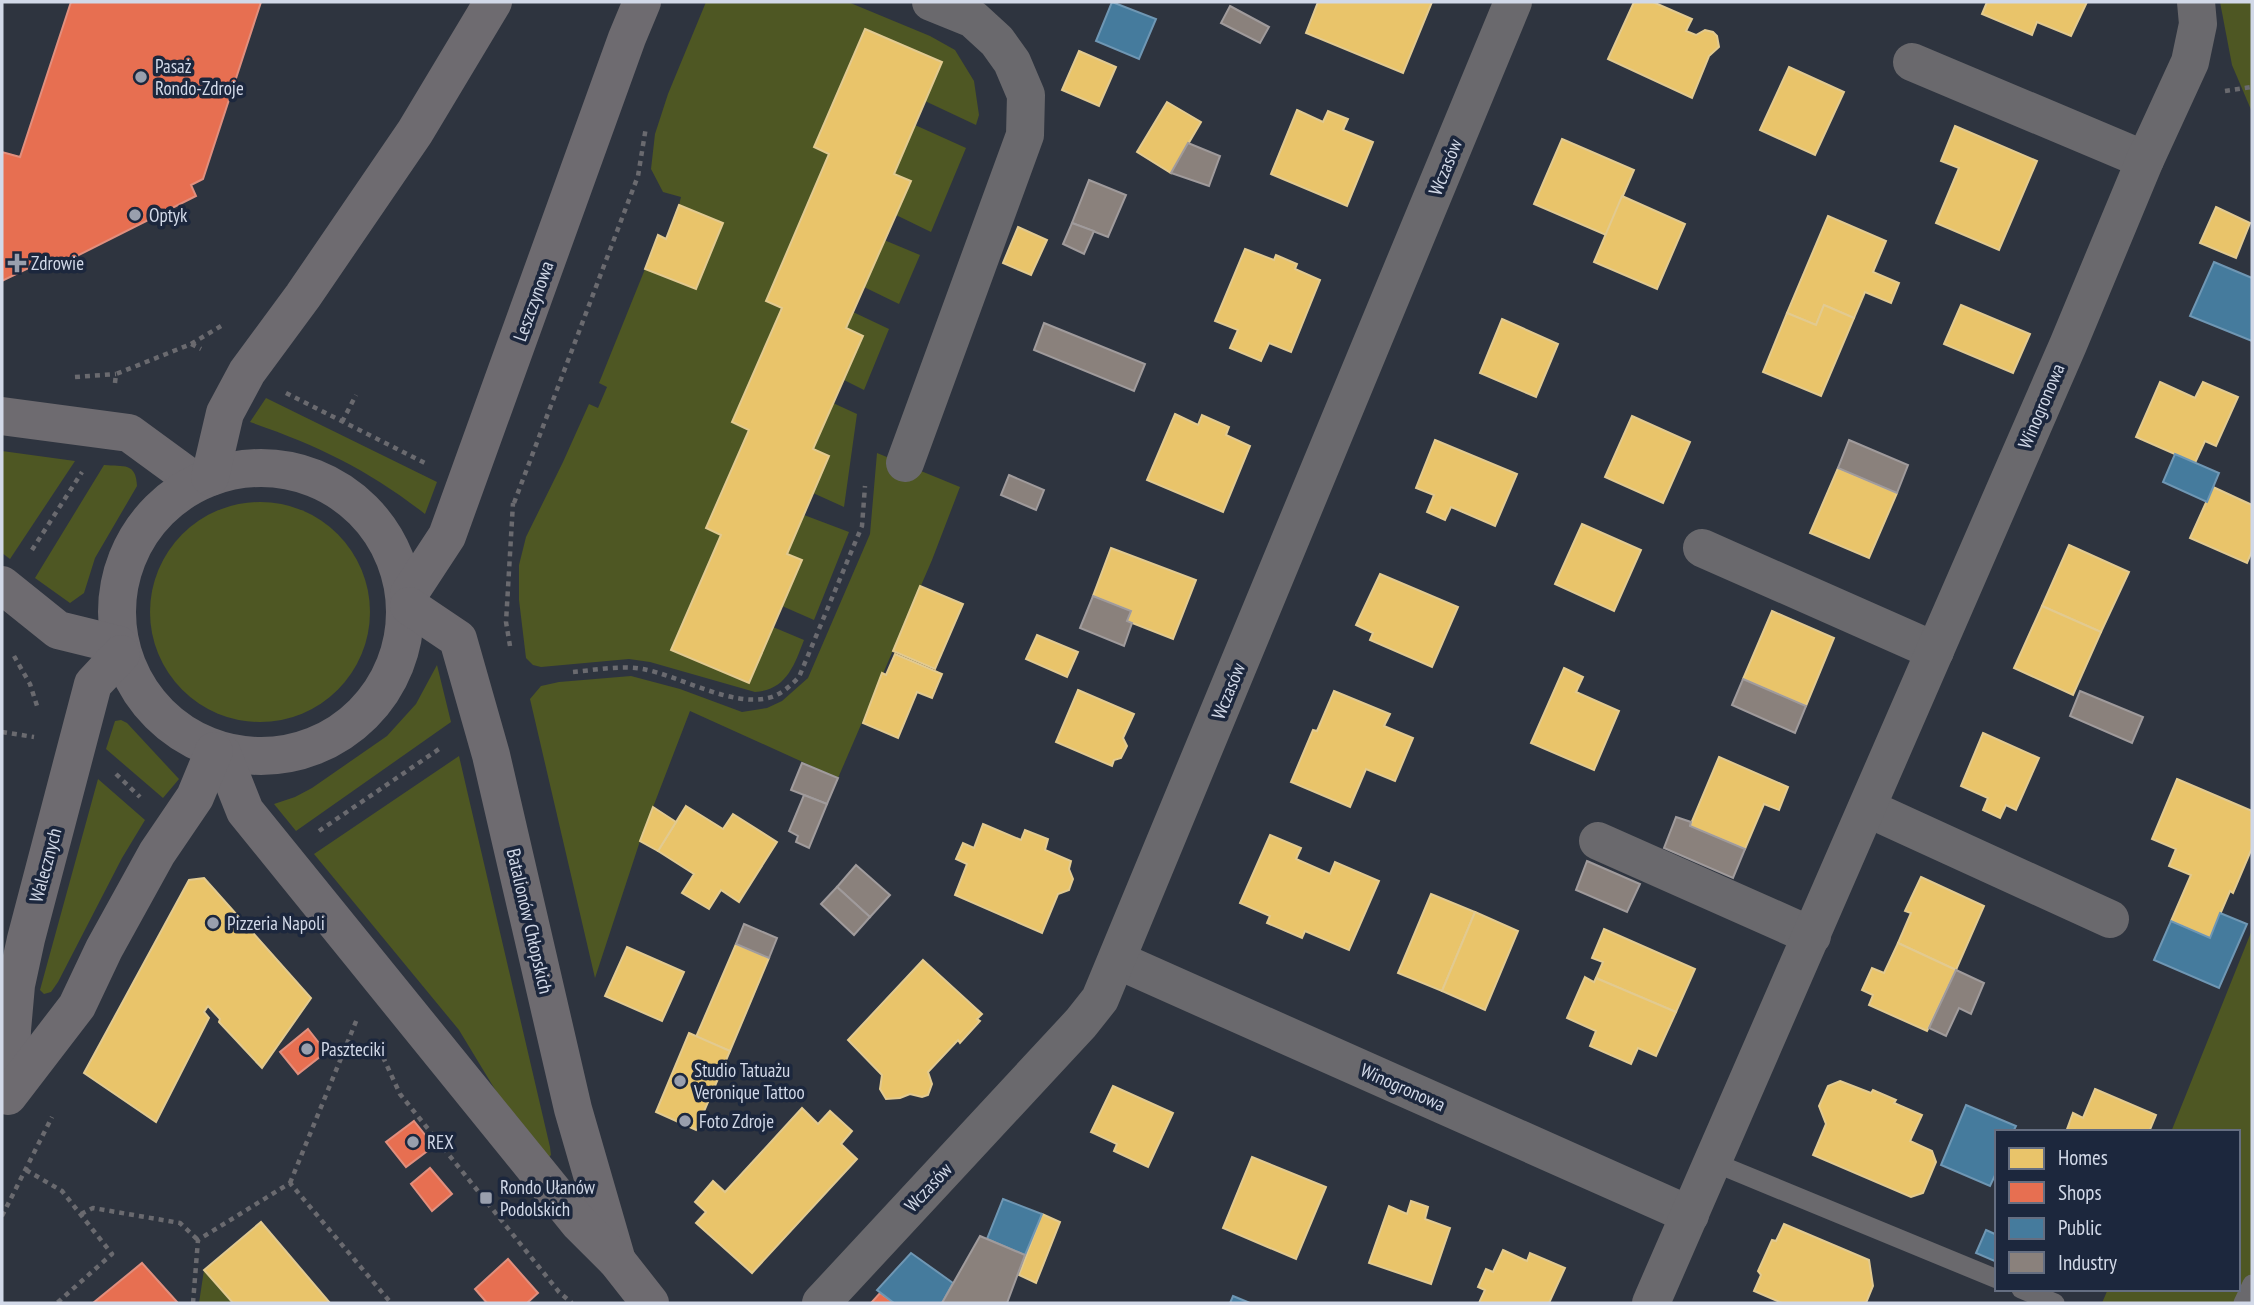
<svg xmlns="http://www.w3.org/2000/svg" width="2254" height="1305" font-family="'PT Sans Narrow',sans-serif">
	<style>
		.green { fill: #4e5723 }
		.homes { fill: #e9c46a; stroke: #e2ca90; stroke-width: 2 }
		.shops { fill: #e76f51; stroke: #e18f7e; stroke-width: 2 }
		.public { fill: #457b9d; stroke: #6f97b4; stroke-width: 2 }
		.industry { fill: #8a817c; stroke: #a09b9c; stroke-width: 2 }
		.lines { fill: none; stroke-linecap: round; stroke-linejoin: round }
		.path { stroke: #6a6a6f; stroke-width: 4.5; stroke-dasharray: 5 5; stroke-linecap: butt }
		.lane { stroke: #6a696d; stroke-width: 19 }
		.street { stroke: #6a696d; stroke-width: 38 }
		.secondary { stroke: #6e6b70; stroke-width: 38 }
		.poi-dot { fill: #999fad; stroke: #1c273d; stroke-width: 2.5 }
		.labels { text-anchor: middle; stroke-width: 7; stroke-linejoin: round; paint-order: stroke }
		.poi-label { font-size: 19px; fill: #d2d9e8; stroke: #1c273d; text-anchor: start }
		.street-label { font-size: 19px; fill: #d2d9e8; stroke: #1c273d }
	</style>
	<rect width="100%" height="100%" fill="#2e343f"/>
	<g class="green">
		<path d="M706,2H848L930,36L955,50L974,81L979,115L976,125L925,101L942,62L866,29L814,147L829,154L766,300L782,308L732,422L749,430L706,527L721,535L672,649L749,683L773,627L804,640C794,666 786,690 755,692L650,662L629,659L541,667L533,665L526,658L519,600V565L526,537L563,462L589,404L598,408L607,387L599,383L645,269L696,289L723,223L679,205L681,197L663,192L651,169L655,134L668,94Z"/>
		<polygon points="2220,2 2252,2 2252,112 2232,65"/>
		<polygon points="915,125 966,148 931,232 896,215 894,174"/>
		<polygon points="884,240 920,255 899,304 864,287"/>
		<polygon points="853,312 889,329 864,390 844,380 863,336 846,328"/>
		<path d="M266,398L437,482L425,514C369,470 317,445 250,422Z"/>
		<polygon points="833,403 857,414 844,507 813,493 829,456 813,449"/>
		<polygon points="2,451 75,461 10,559 2,553"/>
		<polygon points="877,453 960,487 932,560 838,778 690,711 640,841 595,978 530,699 541,686 559,682 631,676 680,689 742,712 767,708 782,701 808,678 870,534"/>
		<path d="M104,465C124,467 136,462 137,486L95,558L84,593L70,603L35,578Z"/>
		<circle cx="260" cy="612" r="110"/>
		<polygon points="804,515 849,532 814,620 782,606 802,561 787,554"/>
		<polygon points="437,665 451,722 296,831 274,804 295,797 312,788 387,736 416,704"/>
		<polygon points="121,720 127,723 179,779 163,798 106,749 115,721"/>
		<polygon points="459,756 550,1147 551,1155 546,1160 531,1149 459,1030 314,854"/>
		<polygon points="98,779 145,820 122,858 58,982 51,992 44,994 40,990"/>
		<polygon points="2252,930 2252,1303 2102,1303 2108,1289 2238,1289 2238,1132 2171,1132"/>
		<polygon points="204,1270 233,1303 199,1303"/>
	</g>
	<g class="homes">
		<polygon points="1318,2 1432,2 1403,73 1306,33"/>
		<polygon points="1634,2 1653,2 1692,19 1686,31 1696,35 1705,30 1713,32 1717,36 1719,47 1709,56 1692,98 1608,59"/>
		<polygon points="1987,2 2087,2 2071,36 2037,22 2032,35 1982,14"/>
		<polygon points="865,29 942,62 894,174 911,181 846,328 863,336 813,449 829,456 787,554 802,560 749,683 671,650 721,535 706,528 749,430 732,422 782,308 766,301 829,154 814,147"/>
		<polygon points="1079,51 1116,67 1099,106 1062,90"/>
		<polygon points="1789,67 1844,92 1815,155 1760,130"/>
		<polygon points="1167,102 1201,122 1171,173 1137,152"/>
		<polygon points="1297,110 1323,122 1328,111 1348,119 1343,130 1373,142 1347,206 1271,174"/>
		<polygon points="1955,126 2037,161 1999,250 1936,223 1959,168 1941,161"/>
		<polygon points="1562,139 1634,170 1606,235 1534,204"/>
		<polygon points="1622,196 1685,224 1657,289 1594,262"/>
		<polygon points="679,205 723,223 696,289 645,269 658,235 666,239"/>
		<polygon points="2216,207 2250,223 2236,258 2200,243"/>
		<polygon points="1828,216 1886,241 1873,272 1899,283 1891,303 1865,292 1854,318 1824,305 1816,325 1787,313"/>
		<polygon points="1018,227 1047,240 1031,275 1003,263"/>
		<polygon points="1245,249 1274,260 1276,255 1297,264 1295,269 1320,280 1291,352 1269,343 1261,361 1230,348 1238,330 1215,321"/>
		<polygon points="1824,305 1854,318 1821,396 1763,372 1787,313 1816,325"/>
		<polygon points="1961,305 2030,334 2013,373 1944,344"/>
		<polygon points="1502,319 1558,344 1536,397 1480,373"/>
		<polygon points="2160,382 2195,398 2203,382 2238,397 2216,446 2205,441 2195,463 2136,437"/>
		<polygon points="1175,414 1198,425 1202,415 1229,427 1226,435 1250,446 1223,512 1147,480"/>
		<polygon points="1632,416 1690,442 1663,503 1605,477"/>
		<polygon points="1435,440 1517,474 1495,526 1451,507 1445,520 1427,512 1434,495 1416,488"/>
		<polygon points="1838,468 1897,493 1869,558 1810,533"/>
		<polygon points="2213,487 2252,505 2252,551 2247,563 2190,538"/>
		<polygon points="1582,524 1641,550 1614,611 1555,584"/>
		<polygon points="2069,545 2129,572 2101,632 2042,606"/>
		<polygon points="1111,548 1196,580 1173,639 1127,621 1131,611 1093,596"/>
		<polygon points="1380,574 1458,607 1432,667 1370,640 1373,633 1356,625"/>
		<polygon points="920,586 963,604 935,669 893,651"/>
		<polygon points="2042,606 2101,632 2073,695 2014,668"/>
		<polygon points="1772,611 1834,638 1806,706 1743,679"/>
		<polygon points="1037,635 1078,652 1067,677 1026,659"/>
		<polygon points="895,654 942,674 932,698 917,692 898,738 863,723 882,673 886,675"/>
		<polygon points="1564,668 1583,677 1576,692 1619,711 1594,770 1531,743"/>
		<polygon points="1078,690 1134,714 1123,738 1127,746 1121,758 1114,760 1112,766 1056,742"/>
		<polygon points="1334,691 1390,714 1384,726 1413,738 1395,781 1366,769 1350,807 1291,782 1313,730 1317,731"/>
		<polygon points="1983,733 2039,758 2016,810 2006,805 2000,818 1983,810 1988,798 1961,786"/>
		<polygon points="1719,757 1788,787 1779,810 1764,804 1745,849 1690,826"/>
		<polygon points="2177,779 2252,811 2252,848 2233,893 2230,891 2210,938 2171,921 2191,875 2169,866 2176,849 2152,839"/>
		<polygon points="686,806 723,829 733,814 777,842 739,902 721,890 709,909 682,893 694,874 658,851"/>
		<polygon points="653,807 676,822 658,851 640,841"/>
		<polygon points="983,824 1021,840 1025,830 1048,839 1045,850 1071,861 1069,869 1073,879 1069,890 1058,894 1042,933 955,895 967,864 956,859 963,843 974,848"/>
		<polygon points="1270,835 1301,848 1296,859 1330,874 1335,862 1379,881 1349,950 1305,931 1302,938 1267,923 1270,916 1240,903"/>
		<polygon points="1921,877 1984,906 1956,970 1898,943 1911,913 1905,911"/>
		<polygon points="204,878 311,998 262,1068 219,1022 220,1019 208,1006 204,1012 209,1018 156,1122 84,1073 189,880"/>
		<polygon points="1431,894 1475,912 1442,991 1398,973"/>
		<polygon points="1475,912 1518,931 1485,1010 1442,991"/>
		<polygon points="1604,929 1695,969 1676,1012 1596,978 1603,962 1592,958"/>
		<polygon points="1898,943 1956,970 1927,1031 1869,1005 1873,995 1862,990 1872,968 1884,973"/>
		<polygon points="736,944 769,958 730,1051 696,1037"/>
		<polygon points="627,947 684,972 662,1021 605,996"/>
		<polygon points="923,960 982,1014 977,1019 980,1021 960,1043 958,1040 928,1072 932,1084 928,1095 922,1097 910,1094 900,1098 886,1099 880,1089 882,1075 848,1040"/>
		<polygon points="1585,977 1594,982 1596,978 1676,1012 1656,1056 1638,1048 1631,1064 1590,1046 1596,1031 1567,1018"/>
		<polygon points="689,1033 730,1051 696,1130 656,1112"/>
		<polygon points="1840,1081 1871,1093 1873,1090 1896,1100 1894,1103 1922,1115 1910,1141 1932,1151 1936,1162 1923,1193 1911,1197 1813,1155 1826,1124 1819,1106 1828,1086"/>
		<polygon points="1113,1086 1173,1113 1148,1167 1114,1151 1117,1144 1091,1132"/>
		<polygon points="2095,1089 2156,1115 2149,1132 2066,1132 2073,1113 2083,1118"/>
		<polygon points="802,1108 818,1124 830,1111 852,1131 841,1144 857,1159 752,1273 696,1223 706,1212 695,1202 713,1181 725,1192"/>
		<polygon points="1252,1157 1326,1187 1296,1259 1223,1228"/>
		<polygon points="1411,1201 1428,1207 1425,1219 1450,1228 1431,1284 1369,1263 1389,1206 1407,1214"/>
		<polygon points="1042,1214 1060,1222 1036,1283 1019,1275"/>
		<polygon points="261,1222 330,1303 233,1303 204,1270"/>
		<polygon points="1784,1224 1869,1260 1873,1286 1866,1303 1782,1303 1754,1291 1761,1275 1758,1271 1772,1240 1776,1241"/>
		<polygon points="1503,1250 1527,1261 1530,1253 1565,1268 1549,1303 1479,1303 1485,1290 1478,1287 1486,1269 1493,1272"/>
	</g>
	<g class="shops">
		<polygon points="71,2 261,2 203,179 191,185 196,196 49,270 43,261 2,281 2,152 20,157"/>
		<polygon points="308,1029 326,1052 298,1074 280,1052"/>
		<polygon points="414,1121 434,1146 406,1167 386,1142"/>
		<polygon points="430,1168 452,1194 432,1211 411,1184"/>
		<polygon points="508,1259 538,1293 527,1303 487,1303 475,1289"/>
		<polygon points="142,1263 178,1303 93,1303"/>
		<polygon points="880,1293 894,1303 871,1303"/>
	</g>
	<g class="public">
		<polygon points="1112,2 1156,19 1139,59 1096,41"/>
		<polygon points="2214,262 2252,278 2252,341 2190,316"/>
		<polygon points="2175,454 2219,473 2207,502 2163,482"/>
		<polygon points="2220,913 2247,924 2219,988 2154,960 2171,921 2210,938"/>
		<polygon points="1966,1105 2016,1126 2013,1132 1997,1132 1997,1171 1990,1186 1941,1165"/>
		<polygon points="1003,1199 1042,1214 1025,1255 987,1239"/>
		<polygon points="1986,1230 1997,1235 1997,1262 1976,1253"/>
		<polygon points="911,1253 953,1283 942,1303 894,1303 877,1290"/>
		<polygon points="1233,1296 1250,1303 1230,1303"/>
	</g>
	<g class="industry">
		<polygon points="1230,6 1269,27 1260,43 1221,23"/>
		<polygon points="1188,143 1220,156 1209,186 1171,173"/>
		<polygon points="1089,180 1126,195 1108,237 1072,223"/>
		<polygon points="1072,223 1094,231 1084,254 1063,244"/>
		<polygon points="1044,323 1145,364 1134,391 1034,350"/>
		<polygon points="1849,440 1908,465 1897,493 1838,468"/>
		<polygon points="1009,475 1044,490 1036,510 1001,495"/>
		<polygon points="1093,596 1131,611 1127,621 1132,623 1124,646 1080,628"/>
		<polygon points="1743,679 1806,706 1795,733 1732,705"/>
		<polygon points="2080,691 2143,717 2132,743 2070,716"/>
		<polygon points="802,763 838,778 827,804 791,790"/>
		<polygon points="804,795 827,804 809,848 796,842 798,836 789,831"/>
		<polygon points="1676,817 1691,822 1690,826 1745,849 1733,878 1664,848"/>
		<polygon points="1587,861 1640,884 1627,912 1576,890"/>
		<polygon points="856,865 890,895 870,917 837,887"/>
		<polygon points="837,887 870,917 854,935 821,904"/>
		<polygon points="744,924 777,938 769,958 736,944"/>
		<polygon points="1956,970 1984,983 1971,1014 1959,1008 1946,1036 1929,1028"/>
		<polygon points="980,1236 1025,1255 1007,1303 942,1303"/>
	</g>
	<g class="lines">
		<g class="path">
			<polyline points="2225,91 2252,87"/>
			<polyline points="191,344 221,326"/>
			<polyline points="75,377 116,374"/>
			<polyline points="115,383 116,374 191,344 201,349"/>
			<polyline points="286,393 425,463"/>
			<polyline points="342,422 356,395"/>
			<polyline points="514,503 638,176 646,127"/>
			<polyline points="32,550 82,472"/>
			<polyline points="510,646 506,622 513,503"/>
			<polyline points="14,656 30,684 38,709"/>
			<path d="M573,672C595,670 621,665 643,669C680,676 731,707 768,698C781,695 790,686 799,677L862,526L865,486"/>
			<polyline points="2,732 34,737"/>
			<polyline points="116,774 140,797"/>
			<polyline points="319,831 442,747"/>
			<polyline points="383,1057 400,1094 559,1292 572,1303"/>
			<polyline points="26,1170 62,1191 112,1254 57,1303"/>
			<polyline points="290,1183 357,1019"/>
			<polyline points="81,1214 93,1208 180,1223 198,1240"/>
			<polyline points="2,1216 52,1117"/>
			<polyline points="193,1303 198,1240 290,1183 391,1303"/>
		</g>
		<g class="lane">
			<polyline points="1713,1162 1997,1279"/>
			<polyline points="2021,1289 2055,1303"/>
			<polyline points="2243,1303 2252,1284"/>
		</g>
		<g class="street">
			<polyline points="1912,62 2145,160"/>
			<polyline points="905,463 1025,135 1026,95 1012,62 997,41 973,19 931,2"/>
			<polyline points="1702,548 1935,651"/>
			<polyline points="1867,808 2110,919"/>
			<polyline points="1598,841 1812,936"/>
			<polyline points="1117,960 1690,1215"/>
			<polyline points="821,1303 1081,1023 1100,999 1513,2"/>
			<polyline points="1651,1303 2068,345 2145,160 2190,62 2198,24 2196,2"/>
		</g>
		<g class="secondary">
			<polyline points="2,416 129,433 196,482"/>
			<circle cx="261" cy="612" r="144"/>
			<polyline points="210,477 225,413 247,372 303,296 415,132 493,2"/>
			<polyline points="2,585 58,630 119,645"/>
			<polyline points="409,594 447,536 627,38 642,2"/>
			<polyline points="409,606 458,639 491,755 573,1109 617,1261"/>
			<polyline points="222,753 245,811 579,1223 617,1261 650,1303"/>
			<polyline points="10,1091 12,1030 16,985 26,939 93,684 121,654"/>
			<polyline points="8,1096 77,1006 104,949 157,853 195,797 214,751"/>
		</g>
	</g>
	<g class="poi-dot">
		<circle cx="141" cy="77" r="7"/>
		<circle cx="135" cy="215" r="7"/>
		<path d="M13.5 252.5h7v7h7v7h-7v7h-7v-7h-7v-7h7z"/>
		<circle cx="213" cy="923" r="7"/>
		<circle cx="307" cy="1049" r="7"/>
		<circle cx="680" cy="1081" r="7"/>
		<circle cx="685" cy="1121" r="7"/>
		<circle cx="413" cy="1142" r="7"/>
		<rect x="479" y="1191" width="14" height="14" rx="3.5"/>
	</g>
	<g class="labels">
		<g class="poi-label">
			<text x="155" y="73">Pasaż<tspan x="155" dy="22">Rondo-Zdroje</tspan></text>
			<text x="149" y="222">Optyk</text>
			<text x="31" y="270">Zdrowie</text>
			<text x="227" y="930">Pizzeria Napoli</text>
			<text x="321" y="1056">Paszteciki</text>
			<text x="694" y="1077">Studio Tatuażu<tspan x="694" dy="22">Veronique Tattoo</tspan></text>
			<text x="699" y="1128">Foto Zdroje</text>
			<text x="427" y="1149">REX</text>
			<text x="500" y="1194">Rondo Ułanów<tspan x="500" dy="22">Podolskich</tspan></text>
		</g>
		<g class="street-label">
			<text transform="translate(1445 167) rotate(-68)" y="7">Wczasów</text>
			<text transform="translate(533 301) rotate(-70)" y="7">Leszczynowa</text>
			<text transform="translate(2041 406) rotate(-67)" y="7">Winogronowa</text>
			<text transform="translate(1228 691) rotate(-68)" y="7">Wczasów</text>
			<text transform="translate(45 865) rotate(-75)" y="7">Walecznych</text>
			<text transform="translate(530 921) rotate(77)" y="7">Batalionów Chłopskich</text>
			<text transform="translate(1403 1087) rotate(24)" y="7">Winogronowa</text>
			<text transform="translate(928 1187) rotate(-47)" y="7">Wczasów</text>
		</g>
	</g>
	<rect width="2254" height="1305" fill="none" stroke="#d2d9e8" stroke-width="7"/>
	<rect x="1995" y="1130" width="245" height="161" fill="#1c273d" stroke="#656e81" stroke-width="2"/>
	<rect x="2009" y="1148" width="35" height="21" fill="#e9c46a" stroke="#656e81" stroke-width="2"/>
	<text x="2058" y="1165" font-size="21" fill="#d2d9e8">Homes</text>
	<rect x="2009" y="1182" width="35" height="21" fill="#e76f51" stroke="#656e81" stroke-width="2"/>
	<text x="2058" y="1200" font-size="21" fill="#d2d9e8">Shops</text>
	<rect x="2009" y="1218" width="35" height="21" fill="#457b9d" stroke="#656e81" stroke-width="2"/>
	<text x="2058" y="1235" font-size="21" fill="#d2d9e8">Public</text>
	<rect x="2009" y="1252" width="35" height="21" fill="#8a817c" stroke="#656e81" stroke-width="2"/>
	<text x="2058" y="1270" font-size="21" fill="#d2d9e8">Industry</text>
</svg>
